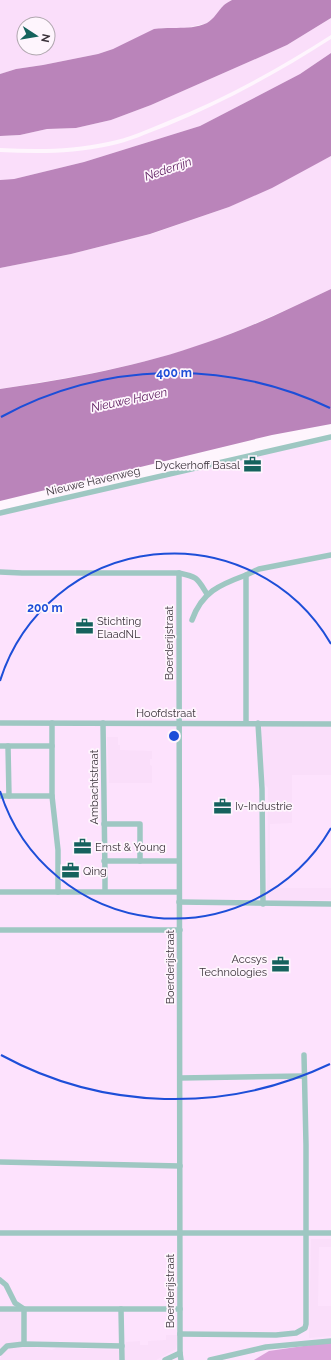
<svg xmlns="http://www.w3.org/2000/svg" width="331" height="1360" font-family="Raleway,sans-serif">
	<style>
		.built { fill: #fde2fd }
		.green { fill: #fadefa; fill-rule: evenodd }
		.forest { fill: #daa3da }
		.water { fill: #ba84ba }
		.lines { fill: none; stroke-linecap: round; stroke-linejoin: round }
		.minor { stroke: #9ec7c2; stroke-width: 5.5 }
		.ring { fill: none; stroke: #1d4ed8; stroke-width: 2 }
		.labels { text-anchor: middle; stroke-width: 3.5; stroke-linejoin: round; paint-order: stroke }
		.poi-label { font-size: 11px; fill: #3b333b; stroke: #fef5fd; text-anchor: start }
		.street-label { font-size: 11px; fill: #3b333b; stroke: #fef5fd }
		.water-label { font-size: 12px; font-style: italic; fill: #5d1c5f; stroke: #fef5fd }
		.centre { fill: #1d4ed8; stroke: #fef5fd; stroke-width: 2 }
		.ring-label { font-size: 12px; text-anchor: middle; font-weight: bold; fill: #1d4ed8; stroke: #fef5fd; stroke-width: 3.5; stroke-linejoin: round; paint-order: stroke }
	</style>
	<rect width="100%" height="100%" fill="#fef5fd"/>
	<polygon class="built" points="331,440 331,1360 0,1360 0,510"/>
	<g class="green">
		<path d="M0,0H232L223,6L219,13L208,23L186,28H161L113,49L98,54L43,65L16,69L0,74ZM24,24H48V48H24Z"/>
		<path d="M331,18V35C279,68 226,98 168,121C149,129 129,138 108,142C72,150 37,150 0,148V136L20,135L47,129L76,128L111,120L151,105L267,54L287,45Z"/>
		<path d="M331,39V53L300,74L200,126L84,162L14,179L0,180V152C37,154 73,154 109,146C129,142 148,133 167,126C225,102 278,73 331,39Z"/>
		<path d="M331,156V289C276,315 220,341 161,357C108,372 54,380 0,389V268L71,254L151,234L229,207Z"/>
		<polygon points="262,727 331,727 331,775 292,775 292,823 270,824 270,888 331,888 331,900 272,901 267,896 268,788 264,783 262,760"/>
		<polygon points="107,737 118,737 118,745 120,745 120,750 152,751 152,759 150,759 150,765 152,766 152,783 109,783"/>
		<polygon points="311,1239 331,1239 331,1247 319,1247 318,1306 331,1306 331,1336 309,1338"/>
		<polygon points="0,1307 21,1309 23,1344 6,1343 0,1349"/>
		<polygon points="166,1335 179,1335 176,1349 156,1360 124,1360 124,1350 126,1342 140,1341 140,1345 148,1345 148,1341 166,1340"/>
		<polygon points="10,1347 34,1347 52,1350 56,1348 118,1350 120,1352 120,1360 0,1360 2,1354"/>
	</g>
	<polygon class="forest" points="331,1342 331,1360 254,1360 269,1351"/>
	<g class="water">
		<path d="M232,0H331V18L287,45L267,54L151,105L111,120L76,128L47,129L20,135L0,136V74L16,69L43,65L98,54L113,49L154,29C172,26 189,31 207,23C214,19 218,11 224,5C226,3 229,2 232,0Z"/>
		<polygon points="331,53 331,156 272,188 229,207 150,234 71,254 0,268 0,180 14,179 84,162 200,126 300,74"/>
		<path d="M331,289V424L272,435L0,501V389C70,379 141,366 208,342C250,328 291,308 331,289Z"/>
	</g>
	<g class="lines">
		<g class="minor">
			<polyline points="0,513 331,437"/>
			<path d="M0,572L22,573H179C198,577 197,578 207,594"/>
			<polyline points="179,573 180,1353 181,1360"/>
			<path d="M192,620C202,592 219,585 246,575"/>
			<polyline points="0,723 331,724"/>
			<polyline points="52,723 52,796 58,850 58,892"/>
			<polyline points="103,723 105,875"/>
			<polyline points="246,723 246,575 259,569 331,555"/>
			<polyline points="258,723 262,789 263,904"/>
			<polyline points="0,746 52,746"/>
			<polyline points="8,746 9,796"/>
			<polyline points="0,796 52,796"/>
			<polyline points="104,824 140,824 140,861 104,861"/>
			<polyline points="140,861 179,861"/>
			<polyline points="105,878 105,891"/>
			<polyline points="0,892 179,892"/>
			<polyline points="179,902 331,904"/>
			<polyline points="0,930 180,930"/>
			<polyline points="180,1078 304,1076"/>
			<polyline points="0,1162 180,1166"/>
			<polyline points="0,1233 331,1233"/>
			<polyline points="0,1280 6,1285 15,1303 24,1309 24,1344"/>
			<polyline points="0,1309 180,1309"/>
			<polyline points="121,1309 122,1360"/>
			<polyline points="180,1334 276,1335 296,1333 305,1328 306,1324 306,1145 304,1055"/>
			<polyline points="0,1353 7,1346 24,1344 122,1346"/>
			<polyline points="165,1360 180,1353"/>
			<polyline points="210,1360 266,1347 331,1341"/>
		</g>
	</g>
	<g class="ring">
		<path d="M331 828A182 182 0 0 1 0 791M0 681A182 182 0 0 1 331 644"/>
		<path d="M330 1064A363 363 0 0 1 1 1055M1 417A363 363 0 0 1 330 408"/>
	</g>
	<defs>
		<symbol id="office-bare" viewBox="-9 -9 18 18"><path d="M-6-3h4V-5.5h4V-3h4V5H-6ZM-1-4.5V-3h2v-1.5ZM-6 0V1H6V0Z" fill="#15625d" stroke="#fef5fd" stroke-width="2.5" paint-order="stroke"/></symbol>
	</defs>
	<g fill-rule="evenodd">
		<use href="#office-bare" x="240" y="452" width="25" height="25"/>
		<use href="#office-bare" x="72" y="614" width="25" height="25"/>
		<use href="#office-bare" x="210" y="794" width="25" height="25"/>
		<use href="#office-bare" x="70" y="834" width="25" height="25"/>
		<use href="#office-bare" x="58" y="858" width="25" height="25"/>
		<use href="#office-bare" x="268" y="952" width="25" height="25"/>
	</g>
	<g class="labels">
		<g class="poi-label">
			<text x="240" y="469" text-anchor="end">Dyckerhoff Basal</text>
			<text x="97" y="625">Stichting<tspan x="97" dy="13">ElaadNL</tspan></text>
			<text x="235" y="810">Iv-Industrie</text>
			<text x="95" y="851">Ernst &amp; Young</text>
			<text x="83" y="875">Qing</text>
			<text x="267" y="963" text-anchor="end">Accsys<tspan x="267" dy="13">Technologies</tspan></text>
		</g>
		<g class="street-label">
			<text transform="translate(93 481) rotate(-13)" y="4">Nieuwe Havenweg</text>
			<text transform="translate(169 643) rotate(-90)" y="4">Boerderijstraat</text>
			<text x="166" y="717">Hoofdstraat</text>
			<text transform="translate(94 787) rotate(-90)" y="4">Ambachtstraat</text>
			<text transform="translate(170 967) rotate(-90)" y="4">Boerderijstraat</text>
			<text transform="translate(170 1291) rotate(-90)" y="4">Boerderijstraat</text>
		</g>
		<g class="water-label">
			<text transform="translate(168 169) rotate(-19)" y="4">Nederrijn</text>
			<text transform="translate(129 400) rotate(-12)" y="4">Nieuwe Haven</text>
		</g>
	</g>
	<circle cx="174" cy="736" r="6" class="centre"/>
	<g class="ring-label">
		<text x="174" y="377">400 m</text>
		<text x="45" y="612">200 m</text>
	</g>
	<g transform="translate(36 36) rotate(102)"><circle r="19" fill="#fef5fd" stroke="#b0a7af"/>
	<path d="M0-3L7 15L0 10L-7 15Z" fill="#15625d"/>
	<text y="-6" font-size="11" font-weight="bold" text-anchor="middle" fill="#3b333b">N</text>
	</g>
</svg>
